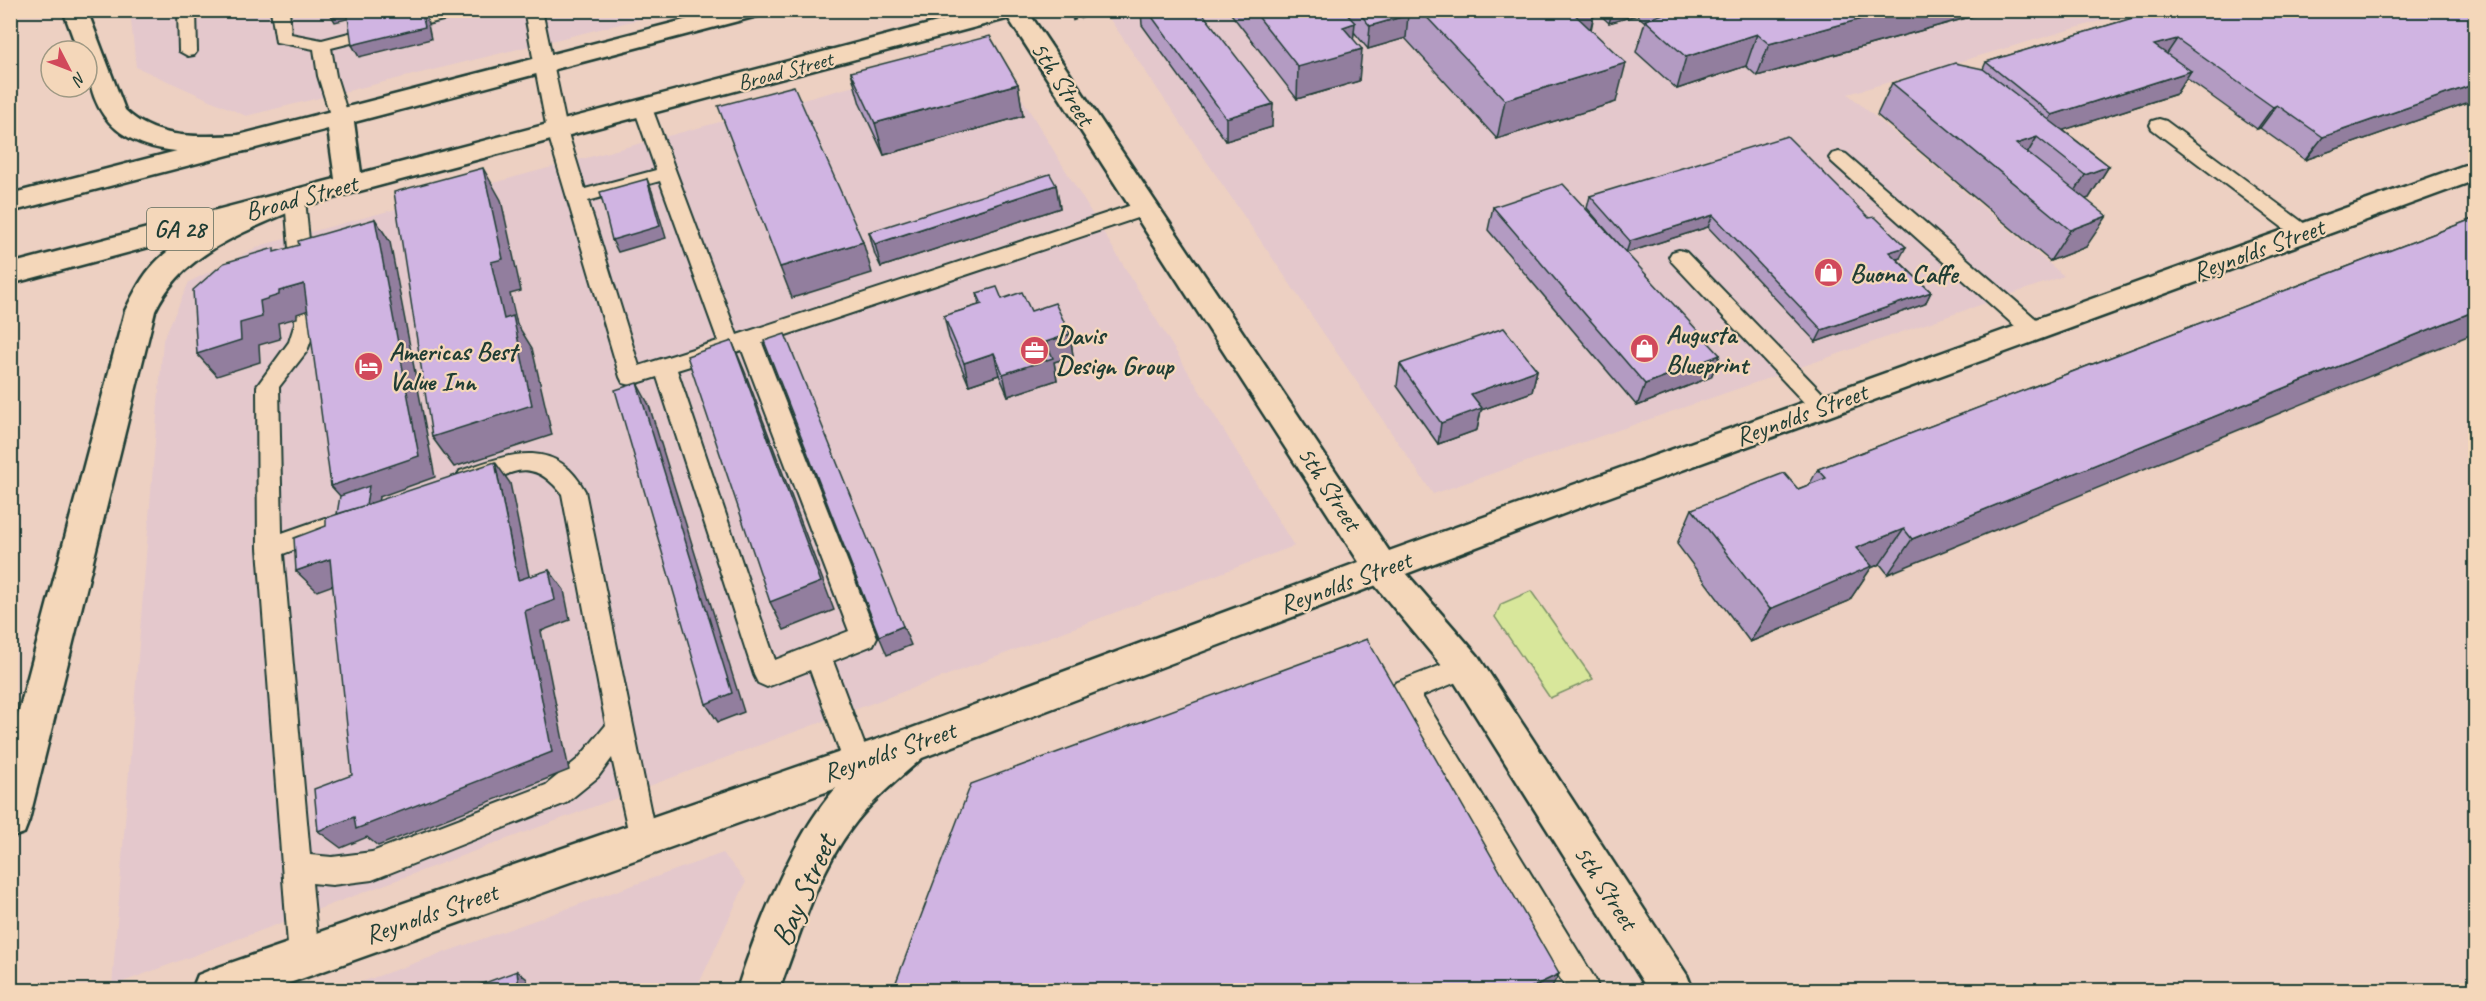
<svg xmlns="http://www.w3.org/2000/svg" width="2486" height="1001" font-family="Caveat,sans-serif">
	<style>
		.built { fill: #e4c8cc }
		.green { fill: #d8e79b; stroke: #7c9268; stroke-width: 1.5 }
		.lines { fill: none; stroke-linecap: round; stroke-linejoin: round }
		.service-casing { stroke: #1f3d34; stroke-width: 4 }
		.minor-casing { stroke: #1f3d34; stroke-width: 5 }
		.secondary-casing { stroke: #1f3d34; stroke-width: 5 }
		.primary-casing { stroke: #1f3d34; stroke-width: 5 }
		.trunk-casing { stroke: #1f3d34; stroke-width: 5 }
		.path { stroke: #1f3d34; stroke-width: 3; stroke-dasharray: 4 4; stroke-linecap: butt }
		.service { fill: #f4d7ba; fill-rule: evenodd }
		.minor { fill: #f4d7ba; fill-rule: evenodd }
		.secondary { fill: #f4d7ba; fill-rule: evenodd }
		.primary { fill: #f4d7ba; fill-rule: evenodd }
		.trunk { fill: #f4d7ba; fill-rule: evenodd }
		.wall { fill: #b39bc2; stroke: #1f3d34; stroke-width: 1.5 }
		.shaded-wall { fill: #927e9e; stroke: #1f3d34; stroke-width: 1.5 }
		.building { fill: #d0b4e2; stroke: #1f3d34; stroke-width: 1.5 }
		.labels { text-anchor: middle; stroke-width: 4.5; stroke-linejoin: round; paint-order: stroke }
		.far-street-label { font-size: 22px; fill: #1f3d34; stroke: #f4d7ba }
		.shield { fill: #f4d7ba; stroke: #5f6b5c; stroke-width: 1.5 }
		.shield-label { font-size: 24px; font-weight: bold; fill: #1f3d34 }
		.street-label { font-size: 26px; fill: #1f3d34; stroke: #f4d7ba }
		.poi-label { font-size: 26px; font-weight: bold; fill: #1f3d34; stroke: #f4d7ba; text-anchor: start }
		.near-street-label { font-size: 32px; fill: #1f3d34; stroke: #f4d7ba }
	</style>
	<rect width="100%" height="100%" fill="#edd0c2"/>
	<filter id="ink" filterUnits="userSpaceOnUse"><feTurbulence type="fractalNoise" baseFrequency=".0167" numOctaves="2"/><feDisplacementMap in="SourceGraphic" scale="12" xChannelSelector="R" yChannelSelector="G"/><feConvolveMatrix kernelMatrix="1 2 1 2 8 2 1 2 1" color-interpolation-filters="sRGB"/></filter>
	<g filter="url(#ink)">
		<g class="built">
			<polygon points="1122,10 2134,11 1848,94 2064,276 1433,494 1107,15"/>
			<polygon points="130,11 673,11 246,116 136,67"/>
			<polygon points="992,49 1294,546 112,986 163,340 189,282 262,245"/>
			<polygon points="723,853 746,882 696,990 339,990"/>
		</g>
		<polygon class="green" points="1531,591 1593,679 1550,698 1495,617 1501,604"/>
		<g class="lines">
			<defs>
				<g id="service">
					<polygon points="178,10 196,10 197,51 194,55 188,56 179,51"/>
					<polygon points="271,10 289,10 291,34 322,40 438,10 469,10 467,14 331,48 336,76 349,118 340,124 331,118 318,76 314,49 276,42"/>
					<path d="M524,10H542L567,130L585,189L656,170L634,108L643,102L652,108L737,335L1138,203H1152L1155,208L1152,213L762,343L877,637L873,645L833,661L871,762L867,771L857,775L847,771L810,670L767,687L758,683L754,675L657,377L631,385L623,383L620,377L547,130ZM660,181L718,341L639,366L588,201ZM742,350L849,631L775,660L677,370Z"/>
					<polygon points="2159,119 2166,121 2309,227 2312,232 2309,237 2295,237 2152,129 2150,125 2152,121"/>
					<polygon points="1839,152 1846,154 2042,324 2045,330 2042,336 2034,338 2026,336 1832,162 1829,158 1832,154"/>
					<path d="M295,192L302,194L305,199L317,323L307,351L279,387L282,533L325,518L334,521L337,528L334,535L283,554L310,855L332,857L372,852L546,785L578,759L606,725L562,494C519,440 496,497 460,485L456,478L460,471C507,455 555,435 585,491L656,838L652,848L642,852L632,848L612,758L598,777L566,803L372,880L332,885L312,883L319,958L315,969L304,973L293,969L289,958L258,548L257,386L289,342L295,323L285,199L288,194Z"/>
					<polygon points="1679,250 1686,252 1829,400 1832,406 1829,412 1821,415 1813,412 1672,262 1669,257 1672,252"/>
					<polygon points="1465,656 1474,659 1478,667 1474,675 1422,696 1595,979 1599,990 1567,990 1391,691 1395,683"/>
				</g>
				<g id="minor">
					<polygon points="1381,554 1393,558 1478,656 1687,975 1693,990 1648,990 1452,678 1369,578 1364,568 1369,558"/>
					<polygon points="907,729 920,734 926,746 920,758 907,763 270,990 192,990 198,975 213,969"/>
				</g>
				<path id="secondary" d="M1003,10H1027L1389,551L2476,161V180L1592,503L922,758C897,780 870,802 850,830C815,878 800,936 779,990H737C754,935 788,850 823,804C843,777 870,756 896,734L1359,562Z"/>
				<polygon id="primary" points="723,10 765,10 761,15 354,122 361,173 983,10 1025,10 1021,15 10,284 10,264 335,179 328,129 10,212 10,194"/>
				<g id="trunk">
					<path d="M63,10H87L125,110C158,142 202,136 245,135L254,137L258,143L254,149C237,154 217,153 199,152C129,152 87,125 87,51H78Z"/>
					<path d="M295,190L305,193L309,199L305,205C248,231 183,251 155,311L29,820L24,833L10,838V745L125,311C133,295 142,276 155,263C182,234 256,201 295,190Z"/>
				</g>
			</defs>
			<use href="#service" class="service-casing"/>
			<use href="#minor" class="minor-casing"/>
			<use href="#secondary" class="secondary-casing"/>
			<use href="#primary" class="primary-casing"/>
			<use href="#trunk" class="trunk-casing"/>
			<polyline class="path" points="1072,20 1106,10"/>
			<use href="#service" class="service"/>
			<use href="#minor" class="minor"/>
			<use href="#secondary" class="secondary"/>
			<use href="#primary" class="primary"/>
			<use href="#trunk" class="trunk"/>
		</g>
		<g class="wall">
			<polygon points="1141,10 1200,10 1272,127 1226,141 1142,25"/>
			<polygon points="1228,10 1595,10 1591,30 1616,102 1497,139 1405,38 1368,49 1354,32 1353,39 1359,81 1297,99"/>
			<polygon points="1595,10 1995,10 1757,76 1746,66 1677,89 1636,52 1645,22 1637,15 1609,23"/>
			<polygon points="2159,10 2475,10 2475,100 2305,160 2260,128 2257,129 2186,78 2176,94 2063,130 2109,166 2089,198 2086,199 2086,247 2050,261 1877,115 1892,83 1983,69 1986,62"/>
			<polygon points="851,72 1018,84 1023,116 884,155 860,104"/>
			<polygon points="1056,185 1060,208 881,267 875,255 869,232"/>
			<polygon points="1590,196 1869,218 1900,258 1897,259 1931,292 1925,304 1816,342 1708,227 1626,253 1587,208"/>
			<polygon points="1493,207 1720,355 1711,377 1637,406 1488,230"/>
			<polygon points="2475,218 1888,574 1880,564 1871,568 1849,601 1750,642 1677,544 1692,509 1798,489 1809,485 1818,469"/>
			<polygon points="977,293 1002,299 1031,311 1070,334 1073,356 1054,362 1057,380 1008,396 999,375 969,385 949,338 944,316 979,305"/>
			<polygon points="1400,364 1537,370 1532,392 1481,410 1477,430 1438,444 1397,386"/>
		</g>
		<g class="shaded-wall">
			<polygon points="328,10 383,10 335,22"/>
			<polygon points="421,10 425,10 431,39 359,57 352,45"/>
			<polygon points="1588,10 1595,10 1590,31 1559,19"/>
			<polygon points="1613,10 1639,10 1637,15 1609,23"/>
			<polygon points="1894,10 1995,10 1757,76 1769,44"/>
			<polygon points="1408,15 1406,38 1368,49 1370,26"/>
			<polygon points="1355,23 1352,52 1362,49 1359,81 1297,99 1298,67 1343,27"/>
			<polygon points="1757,34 1746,66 1677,89 1686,57"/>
			<polygon points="2177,39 2162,61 2154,45"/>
			<polygon points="1626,63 1616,102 1497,139 1505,100"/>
			<polygon points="2191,71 2176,94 2039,138 2052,115"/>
			<polygon points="1018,84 1023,116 884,155 875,123"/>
			<polygon points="2475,84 2475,100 2305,160 2323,137"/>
			<polygon points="1273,104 1272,127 1226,141 1226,118"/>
			<polygon points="2277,105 2260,128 2257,129 2273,107"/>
			<polygon points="2037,137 2019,168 2016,144"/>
			<polygon points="2109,166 2089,198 2066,206 2085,175"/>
			<polygon points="483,168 501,200 521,291 510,294 517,324 532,348 552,435 454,467 432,437 491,262"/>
			<polygon points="647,179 652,191 666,238 618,252 612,240"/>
			<polygon points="1056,185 1060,208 881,267 875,244"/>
			<polygon points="1713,215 1708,227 1626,253 1630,241"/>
			<polygon points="2107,216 2086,247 2050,261 2070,230"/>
			<polygon points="375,219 390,242 435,477 379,497 373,530 350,507 331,486"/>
			<polygon points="863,242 872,273 792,298 780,267"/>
			<polygon points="1906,247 1900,258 1883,264 1889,252"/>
			<polygon points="304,284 321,306 297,314 297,318 278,323 280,339 259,345 260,362 217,376 197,354 240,323 260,301 279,291"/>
			<polygon points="1931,292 1925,304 1816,342 1822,330"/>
			<polygon points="2475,311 2475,333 1888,574 1912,539"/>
			<polygon points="1070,334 1073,356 1054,362 1057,380 1008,396 1003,374 1046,342"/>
			<polygon points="732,341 745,372 834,610 784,630 770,602"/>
			<polygon points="994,353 999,375 969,385 964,363"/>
			<polygon points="1720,355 1711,377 1637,406 1645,384"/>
			<polygon points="1537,370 1532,392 1481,410 1477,430 1438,444 1441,423 1471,394"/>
			<polygon points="637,383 649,405 744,712 718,722 706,704"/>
			<polygon points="495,462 510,483 534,600 518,580"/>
			<polygon points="1904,529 1880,564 1871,568 1849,601 1750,642 1770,609 1856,548"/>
			<polygon points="330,559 350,579 317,591 296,571"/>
			<polygon points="549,570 564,590 570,620 541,631 569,770 378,846 367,837 341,848 318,831 525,611"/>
			<polygon points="903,626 911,645 887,655 879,636"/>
			<polygon points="517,971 527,979 528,990 519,990"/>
			<polygon points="1559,974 1550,990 1526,990"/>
		</g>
		<g class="building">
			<polygon points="347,10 421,10 425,27 352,45"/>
			<polygon points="1147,10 1200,10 1273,104 1226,118"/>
			<polygon points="1253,10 1343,10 1355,23 1343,27 1362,49 1298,67"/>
			<polygon points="1357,10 1404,10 1408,15 1370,26"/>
			<polygon points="1420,10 1570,10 1626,63 1505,100"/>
			<polygon points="1570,10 1588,10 1574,14"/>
			<polygon points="1676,10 1894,10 1769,44 1757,34 1686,57 1645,20"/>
			<polygon points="1905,10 1923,10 1903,16"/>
			<polygon points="2159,10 2475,10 2475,84 2323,137 2277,105 2273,107 2177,39 2154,45 2191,71 2052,115 1986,62"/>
			<polygon points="990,36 1018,84 875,123 851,72"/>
			<polygon points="1955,63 1983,69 2109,166 2085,175 2037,137 2016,144 2107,216 2070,230 1892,83"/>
			<polygon points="794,86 863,242 780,267 718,106"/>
			<polygon points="1787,136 1869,218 1875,217 1906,247 1889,252 1931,292 1822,330 1713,215 1630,241 1590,196"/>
			<polygon points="483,168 503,259 491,262 504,319 513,316 532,405 432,437 394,192"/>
			<polygon points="1050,174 1056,185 875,244 869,232"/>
			<polygon points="647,179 660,226 612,240 600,192"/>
			<polygon points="1563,184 1720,355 1645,384 1493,207"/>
			<polygon points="2475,218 2475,311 1912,539 1904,529 1856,548 1872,566 1770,609 1692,509 1784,473 1798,489 1826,478 1818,469"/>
			<polygon points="375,219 419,456 331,486 304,284 279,291 279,295 260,301 262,317 240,323 241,340 197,354 193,290 224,263 274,248 274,252 299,245 298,241"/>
			<polygon points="997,287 1002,299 1022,292 1031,311 1055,303 1070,334 1046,342 1053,358 1003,374 994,353 964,363 944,316 982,304 977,293"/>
			<polygon points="1504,328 1537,370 1471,394 1482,408 1441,423 1400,364"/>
			<polygon points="785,334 903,626 879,636 764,341"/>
			<polygon points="732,341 821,582 770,602 687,356"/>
			<polygon points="637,383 732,693 706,704 615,390"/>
			<polygon points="495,462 518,580 549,570 555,600 525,611 552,752 356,829 354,817 318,831 314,789 352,775 330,559 296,571 294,538 326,526 326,518"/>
			<polygon points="369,486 366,505 337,514 340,496"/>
			<polygon points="1367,639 1559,974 1526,990 893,990 971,784"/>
			<polygon points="517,971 519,990 466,990"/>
		</g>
	</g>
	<defs>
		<symbol id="shop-disc" viewBox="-11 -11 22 22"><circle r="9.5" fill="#d1495b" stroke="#f4d7ba"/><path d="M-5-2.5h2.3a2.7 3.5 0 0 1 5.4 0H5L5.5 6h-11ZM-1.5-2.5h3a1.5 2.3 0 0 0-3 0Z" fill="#fff"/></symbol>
		<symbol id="office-disc" viewBox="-11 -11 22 22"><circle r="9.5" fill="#d1495b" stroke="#f4d7ba"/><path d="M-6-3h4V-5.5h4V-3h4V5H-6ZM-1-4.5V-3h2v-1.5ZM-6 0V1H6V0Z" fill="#fff"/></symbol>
		<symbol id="hotel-disc" viewBox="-11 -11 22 22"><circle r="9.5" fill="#d1495b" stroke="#f4d7ba"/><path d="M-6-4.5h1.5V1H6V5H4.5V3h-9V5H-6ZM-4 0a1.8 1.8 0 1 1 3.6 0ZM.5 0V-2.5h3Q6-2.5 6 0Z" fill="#fff"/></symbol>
	</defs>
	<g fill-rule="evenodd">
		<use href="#shop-disc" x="1812" y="256" width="33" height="33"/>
		<use href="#shop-disc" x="1628" y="332" width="33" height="33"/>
		<use href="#office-disc" x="1018" y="334" width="33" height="33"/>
		<use href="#hotel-disc" x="352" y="350" width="33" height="33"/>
	</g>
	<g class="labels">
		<g class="far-street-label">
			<text transform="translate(785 70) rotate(-15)" y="8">Broad Street</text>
		</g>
		<rect class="shield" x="147" y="208" width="66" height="42" rx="4.5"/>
		<g class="shield-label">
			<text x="180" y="237">GA 28</text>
		</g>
		<g class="street-label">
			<text transform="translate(1063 83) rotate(57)" y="9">5th Street</text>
			<text transform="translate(301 197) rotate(-15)" y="9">Broad Street</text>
			<text transform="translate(2258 249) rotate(-20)" y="9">Reynolds Street</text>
			<text transform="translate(1801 414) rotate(-20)" y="9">Reynolds Street</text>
			<text transform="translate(1330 488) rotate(57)" y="9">5th Street</text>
			<text transform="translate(1345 582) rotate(-20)" y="9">Reynolds Street</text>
			<text transform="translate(889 751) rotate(-19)" y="9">Reynolds Street</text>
			<text transform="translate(1606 887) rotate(57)" y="9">5th Street</text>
			<text transform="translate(431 913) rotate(-19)" y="9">Reynolds Street</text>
		</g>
		<g class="poi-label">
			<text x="1850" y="282">Buona Caffe</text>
			<text x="1666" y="343">Augusta<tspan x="1666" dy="30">Blueprint</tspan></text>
			<text x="1056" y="344">Davis<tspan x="1056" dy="30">Design Group</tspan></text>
			<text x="389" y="360">Americas Best<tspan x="389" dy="30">Value Inn</tspan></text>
		</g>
		<g class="near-street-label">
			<text transform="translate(803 890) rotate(-66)" y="11">Bay Street</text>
		</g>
	</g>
	<rect width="2486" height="1001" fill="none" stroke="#f4d7ba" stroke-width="36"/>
	<rect x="18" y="18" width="2450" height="965" fill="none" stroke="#1f3d34" stroke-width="2" filter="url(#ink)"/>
	<g transform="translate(69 69) rotate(132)"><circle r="28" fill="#f4d7ba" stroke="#9f9984" stroke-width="1.5"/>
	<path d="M0-4.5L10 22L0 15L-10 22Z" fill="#d1495b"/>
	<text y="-9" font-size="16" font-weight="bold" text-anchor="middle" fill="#1f3d34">N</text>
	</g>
</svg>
